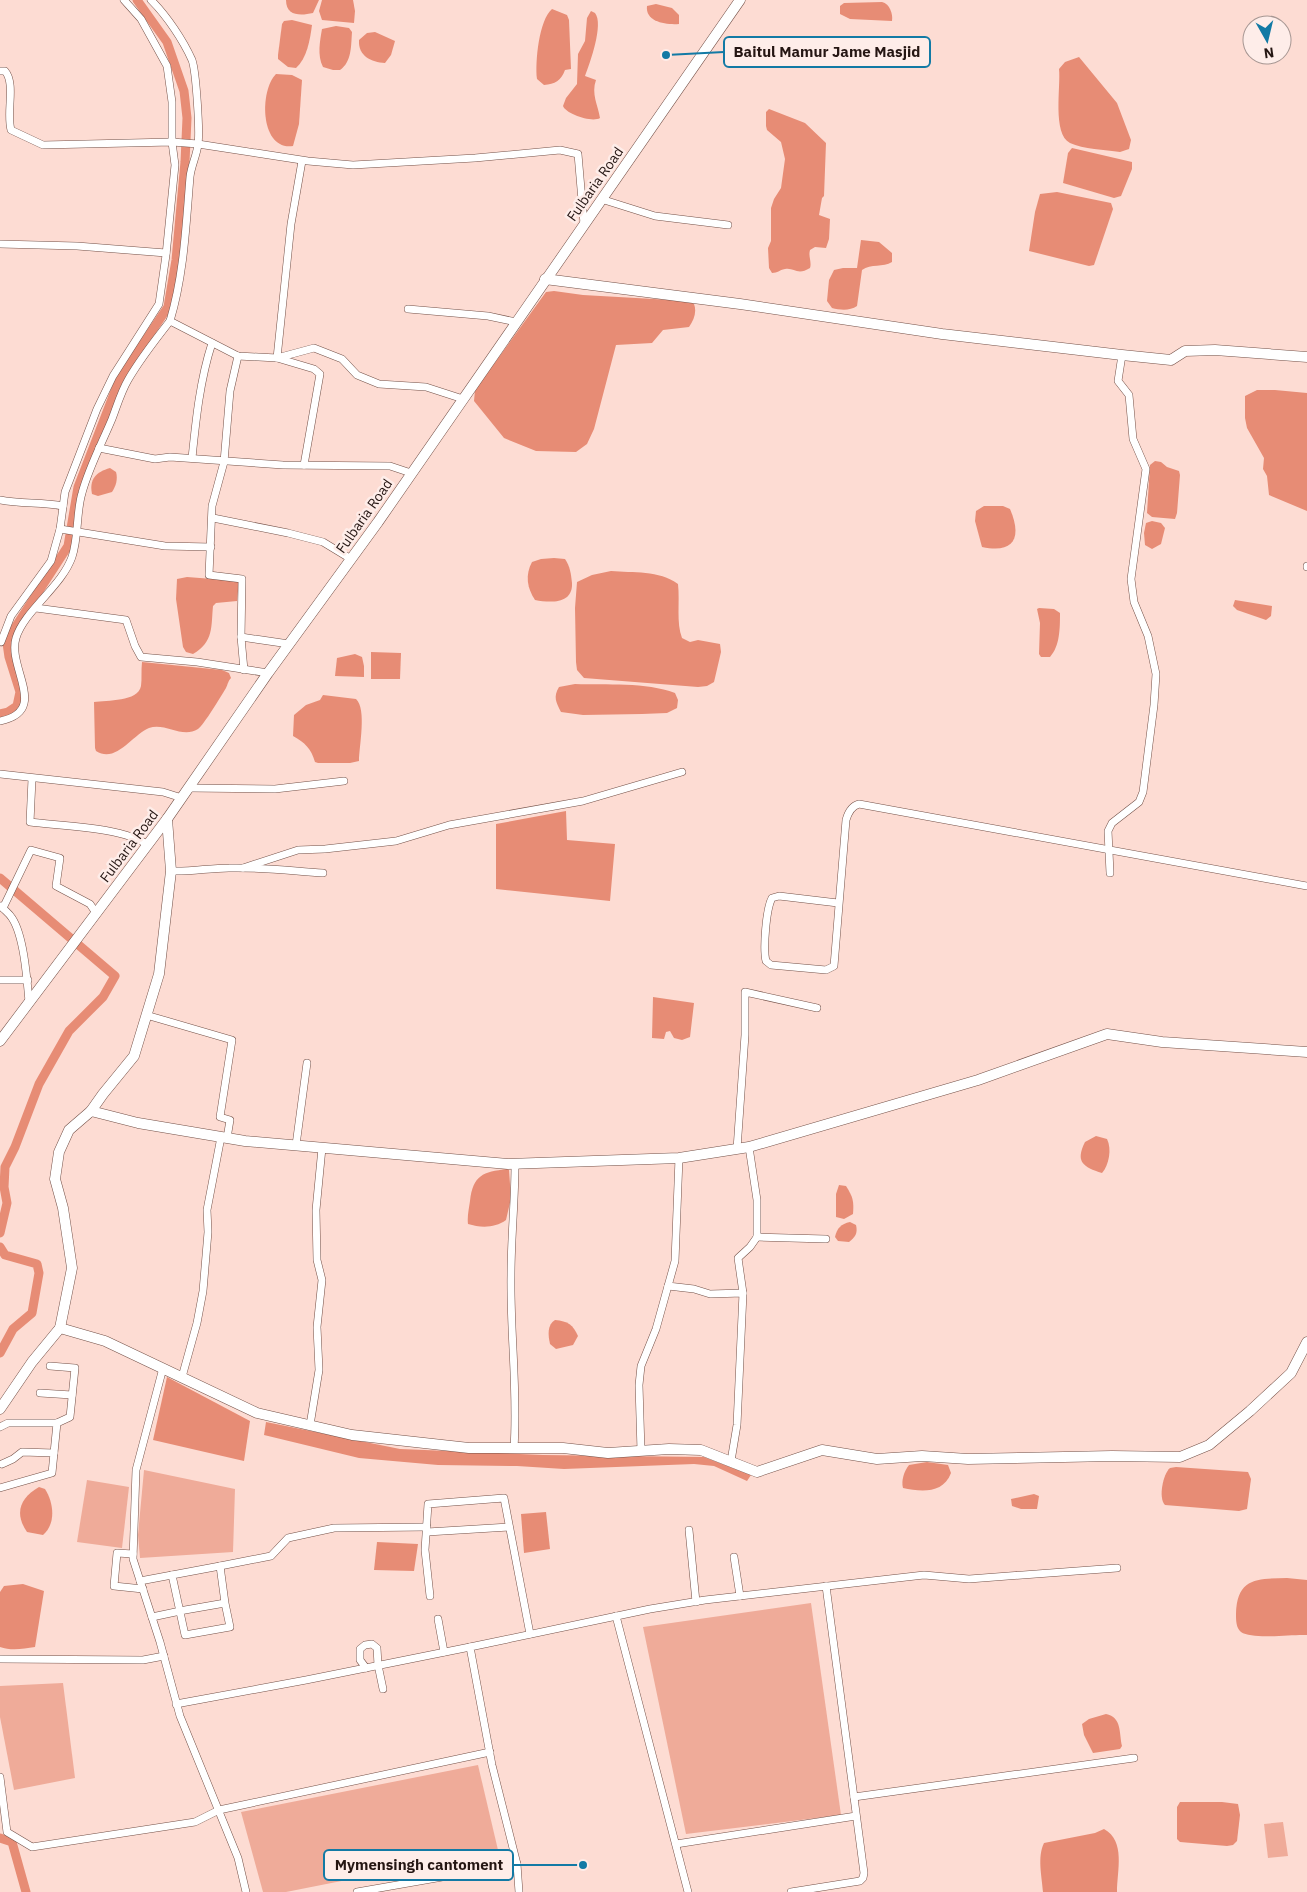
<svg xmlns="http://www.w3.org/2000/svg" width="1307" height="1892" font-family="'IBM Plex Sans',sans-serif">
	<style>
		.green { fill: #efab99 }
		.water { fill: #e78c75 }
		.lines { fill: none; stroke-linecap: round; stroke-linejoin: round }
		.canal { stroke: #e78c75; stroke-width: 9 }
		.street-casing { stroke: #745148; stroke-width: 8 }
		.secondary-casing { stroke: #745148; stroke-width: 11 }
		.street { stroke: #fff; stroke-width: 7 }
		.secondary { stroke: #fff; stroke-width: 10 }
		.labels { text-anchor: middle; stroke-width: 5; stroke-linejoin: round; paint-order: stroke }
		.street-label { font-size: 14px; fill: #251613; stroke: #feede9 }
		.leader { fill: none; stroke: #127aa5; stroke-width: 2 }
		.callout-dot { fill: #127aa5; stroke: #feede9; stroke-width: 2 }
		.callout { fill: #feede9; stroke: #127aa5; stroke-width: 2 }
		.callout-label { font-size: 15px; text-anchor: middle; font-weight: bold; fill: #251613 }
	</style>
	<rect width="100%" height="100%" fill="#fddcd3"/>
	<g class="green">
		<polygon points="144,1470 235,1489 233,1552 140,1558 138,1535"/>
		<polygon points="87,1480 129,1487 122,1548 77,1542"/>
		<polygon points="811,1603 841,1815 686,1834 643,1627"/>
		<polygon points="63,1683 75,1778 14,1790 0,1717 0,1686"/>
		<polygon points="478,1765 498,1850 286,1892 263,1892 241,1812"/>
		<polygon points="1283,1822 1288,1856 1268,1858 1264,1824"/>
	</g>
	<g class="water">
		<path d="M286,0H319L313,13C300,16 286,16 286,0Z"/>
		<polygon points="322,0 353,0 355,11 354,23 322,20 319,11"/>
		<path d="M882,2C890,4 893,14 892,21L850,19L840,14V6L844,3Z"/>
		<path d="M656,4L672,8L679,15V24C666,25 645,22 647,6Z"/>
		<path d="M552,9L567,15L569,20L571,69L565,70C561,81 555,84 544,85L537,79C535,62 539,20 552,9Z"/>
		<path d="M591,11L595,13C604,24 590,63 585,76L596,80C591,94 598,105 600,118C592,123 566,114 563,106L566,98L577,84L578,54L585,41L587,18Z"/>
		<path d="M292,20L312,25C310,40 307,58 296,68L288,67L278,59V55L282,24L284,21Z"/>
		<path d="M336,26L349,28L352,32C351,45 352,62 340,70H333L323,67C317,55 320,41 322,29Z"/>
		<path d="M375,32L395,41L391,55L385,63C371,62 358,56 359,40L367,33Z"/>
		<path d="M1079,57L1117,103L1131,140L1129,149L1120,152C1105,150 1083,149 1070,143C1052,134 1061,86 1059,69L1065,62Z"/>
		<path d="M276,74L292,75L302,80L299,124L293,146C260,151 259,91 276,74Z"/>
		<path d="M769,109L805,123L826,143L824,196L822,198L819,215L830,219L829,239L826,248L815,247L810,250C808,256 812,262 810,268C797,276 794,267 785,269C779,270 778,273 772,273L769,268L768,248L771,241V208L774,199L781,188L785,159L781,142L767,130L766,126V112Z"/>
		<polygon points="1072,148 1132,162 1132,169 1121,196 1114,198 1063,183 1068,153"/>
		<polygon points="1057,192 1111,203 1113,209 1094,265 1089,266 1029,251 1035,212 1040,194"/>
		<path d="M861,240L879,242L892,253V262C883,268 871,263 862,270L857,306C850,311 840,310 832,308L827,301L829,280L834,270L843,268H857Z"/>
		<path d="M554,291L583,295L689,301L694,304C697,312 694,320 689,327L663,330L652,343L616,345L594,429L587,444L576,452L536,451L504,438L474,401L475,390L546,292Z"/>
		<polygon points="1257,390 1275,390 1307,393 1307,511 1269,495 1267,476 1263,469 1264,458 1247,428 1245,418 1245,396"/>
		<polygon points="1155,461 1161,462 1167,467 1179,471 1180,475 1177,513 1175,519 1152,517 1147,513 1150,465"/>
		<path d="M110,468L116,472C118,479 116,486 112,492L98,496L92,494C89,479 96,472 110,468Z"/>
		<path d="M984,506H1003L1010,509C1022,537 1015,554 982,547L975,521L976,511Z"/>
		<polygon points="1152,521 1161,523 1165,528 1161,544 1152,549 1145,545 1144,533 1146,523"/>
		<path d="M554,558L565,559C570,566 571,574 572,583C573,604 551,603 535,600C527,588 525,575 532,562L541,559Z"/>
		<path d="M611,571C633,573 659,570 678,584C680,602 676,623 682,638L690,642L698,640L720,644L721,652L714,682L707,686L698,687L584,678L577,670L576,662L575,608L577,582L592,575Z"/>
		<path d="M187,577L239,581L237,601L216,603L213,606C211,626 214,642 193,654L186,652L183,647L176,599L177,579Z"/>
		<polygon points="1235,600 1272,606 1271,616 1266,620 1237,610 1233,606"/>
		<path d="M1039,608L1054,609L1060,613C1060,628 1060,646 1050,657H1041L1039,654L1040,623L1037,609Z"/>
		<polygon points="371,652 401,653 400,679 371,679"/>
		<polygon points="355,654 362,657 364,666 364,677 335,676 337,658"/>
		<path d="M142,662L222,670L229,673L231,678C228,681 228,684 226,688C221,696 204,725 198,729C182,739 165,722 149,728C132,735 116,764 96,751L95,748L94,702C107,700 138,702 141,686C142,679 141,670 142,662Z"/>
		<path d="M575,684C606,685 646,682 675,693L678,700L677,708L667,713L642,714L583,715L561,712C556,702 553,697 559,687Z"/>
		<path d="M323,695L356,699C367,709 359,747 359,761L350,763H318L315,762C311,748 305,743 293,736L294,715L306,705L320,700Z"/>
		<polygon points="566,811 567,840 615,844 610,901 496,889 496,824"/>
		<polygon points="653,997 694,1003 690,1037 682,1040 674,1038 670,1031 666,1032 664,1039 652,1038"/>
		<path d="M1096,1136L1107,1139C1112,1149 1109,1165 1102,1173C1083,1167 1075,1162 1085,1142Z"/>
		<path d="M507,1169L509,1170L511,1198L506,1220C495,1228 481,1228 468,1224C467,1217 469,1208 470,1201C473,1175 483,1172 507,1169Z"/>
		<path d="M839,1185L846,1186C853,1197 854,1201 853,1214L844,1219L836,1217V1194Z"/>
		<path d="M850,1222L856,1225C858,1234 855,1237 849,1242L838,1241L835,1237C837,1228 841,1224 850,1222Z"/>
		<path d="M555,1320C568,1321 573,1325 578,1336L573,1345L556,1349L550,1344C548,1335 547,1325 555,1320Z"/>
		<polygon points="167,1377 250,1421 244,1461 153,1440"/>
		<polygon points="266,1422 400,1449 543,1455 704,1457 751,1475 747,1481 714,1466 694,1464 564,1469 517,1466 438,1465 359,1458 264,1435"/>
		<path d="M927,1462L948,1465L951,1473C943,1494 921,1492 903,1488C901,1481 904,1471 909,1465Z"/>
		<path d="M1176,1467L1248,1472L1251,1479L1247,1509L1239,1511L1165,1505C1158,1498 1163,1474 1170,1468Z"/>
		<path d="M39,1487L45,1489C54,1503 56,1524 43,1535L27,1532C14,1513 20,1498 39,1487Z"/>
		<polygon points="1034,1494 1039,1496 1037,1509 1021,1509 1012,1506 1011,1499"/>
		<polygon points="546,1512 550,1549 524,1553 521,1514"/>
		<polygon points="377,1542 418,1544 414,1571 374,1570"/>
		<path d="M1287,1578L1307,1580V1635C1292,1634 1253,1640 1241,1632C1236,1628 1236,1620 1236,1614C1237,1577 1258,1579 1287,1578Z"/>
		<path d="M23,1584L44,1591L35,1647C23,1649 11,1651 0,1647V1592L4,1586Z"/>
		<path d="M1106,1714C1122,1717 1119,1733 1122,1746L1120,1749L1093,1753L1084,1735L1082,1724L1089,1719Z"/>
		<polygon points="1180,1802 1222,1802 1238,1804 1240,1815 1237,1841 1233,1845 1227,1846 1180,1842 1177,1839 1177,1807"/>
		<path d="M1104,1829C1126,1841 1117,1871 1117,1892H1043C1042,1877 1037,1857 1044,1843L1095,1833Z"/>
	</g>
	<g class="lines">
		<g class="canal">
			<polyline points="0,714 8,712 17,706 20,692 9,657 7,643 11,634 68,546 78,487 120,378 168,307 176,260 185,162 187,118 184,91 167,42 137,0"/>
			<polyline points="0,878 115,976 103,997 69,1031 39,1084 15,1147 5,1167 4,1187 7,1203 0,1233"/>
			<polyline points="0,1247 5,1255 37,1264 39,1273 32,1313 13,1329 0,1353"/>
			<polyline points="0,1838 12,1842 26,1892"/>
		</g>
		<defs>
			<g id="street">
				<path d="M151,0C167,16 183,40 192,60C196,71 200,131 198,144C197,155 191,166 190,177C186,225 184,275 170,321L238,356L277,358L314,369L320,374L304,465"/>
				<path d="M0,71H5C16,84 6,112 11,130L43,145L172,142L198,144L308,161L353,165L475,158L560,150L578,154L584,224"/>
				<polyline points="302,161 291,224 277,358 314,348 342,359 357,375 379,384 426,387 463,399"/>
				<polyline points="601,199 655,216 728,225"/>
				<polyline points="0,244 77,246 166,253"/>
				<polyline points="408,309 488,316 516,322"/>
				<polyline points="238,356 230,391 224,462 212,506 209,575 242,579 241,637"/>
				<polyline points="99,448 155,459 170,457 283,465 390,466 411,473"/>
				<path d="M192,458C196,419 200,380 212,343"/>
				<path d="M0,500C21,504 42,502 63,506"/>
				<polyline points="213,518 288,533 323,542 351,559"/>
				<polyline points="60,529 165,546 211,547"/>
				<polyline points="1307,566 1307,567"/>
				<polyline points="36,608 126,620 135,646 141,657 197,662 268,673"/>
				<polyline points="1,642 11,616 51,561 60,529 65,492 97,409 113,376 159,304 166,255 175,165 172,142 172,102 167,66 141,19 124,0"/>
				<polyline points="244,670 241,637 289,644"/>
				<path d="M0,721C50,711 7,668 16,638C24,611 62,586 72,557C79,536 76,513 82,493C89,467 102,443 112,419C117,406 121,392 128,380C140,359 155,340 170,321"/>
				<polyline points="0,774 163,792 182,798"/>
				<path d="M32,779L30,822C61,826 123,827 148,845"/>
				<polyline points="189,788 275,789 344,781"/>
				<polyline points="243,868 298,850 325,849 396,841 449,825 583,801 682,772"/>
				<path d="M171,871C191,872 209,868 229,868C260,867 292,871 323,873"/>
				<polyline points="1110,873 1108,831 1112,823 1139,802 1143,792 1154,705 1156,674 1148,636 1134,602 1131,579 1146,469 1133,439 1129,395 1118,381 1122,355"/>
				<path d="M838,903L779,896L772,898C766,909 763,949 766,961L771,965L826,970L834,966L846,820C848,813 851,806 859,804L1307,886"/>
				<path d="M1,906C4,910 9,913 12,918C24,936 27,979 29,1002"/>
				<polyline points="3,908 31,850 60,858 56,886 90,904 96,913"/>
				<polyline points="0,980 28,980"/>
				<polyline points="146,1015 232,1040 220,1117 230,1120 227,1138"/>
				<polyline points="296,1145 307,1063"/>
				<polyline points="737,1149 745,1035 745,992 817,1008"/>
				<polyline points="679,1158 675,1261 668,1286 694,1289 710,1294 743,1293 737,1425 731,1461"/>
				<polyline points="757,1237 826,1239"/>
				<polyline points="743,1293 738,1258 750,1247 757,1237 757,1200 749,1147"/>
				<polyline points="163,1368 136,1470 133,1559 160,1642 180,1716 238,1858 246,1892"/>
				<polyline points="182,1377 197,1323 203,1291 208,1232 207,1210 221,1137"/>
				<polyline points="40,1393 72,1395"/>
				<polyline points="310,1425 319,1370 317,1327 322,1280 317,1260 316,1210 322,1148"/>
				<polyline points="0,1427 8,1423 57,1423"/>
				<path d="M514,1448C518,1391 510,1333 511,1275C511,1238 515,1201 515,1164"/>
				<polyline points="641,1451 639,1385 641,1366 656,1329 668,1286"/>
				<polyline points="2,1464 13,1459 22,1452 54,1453"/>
				<polyline points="0,1488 52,1473 57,1423 70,1417 75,1368 50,1366"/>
				<polyline points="689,1530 696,1602"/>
				<polyline points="427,1532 509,1527"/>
				<polyline points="133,1554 117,1553 114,1586 143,1589"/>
				<polyline points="734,1557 740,1596"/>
				<polyline points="220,1566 271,1556 288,1538 334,1528 427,1527"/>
				<polyline points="140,1581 172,1575"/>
				<polyline points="430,1596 425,1550 428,1504 504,1498 530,1634"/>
				<polyline points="616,1616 688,1892"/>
				<polyline points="152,1617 185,1610 225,1603 230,1627 185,1635 172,1575 220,1566 225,1603"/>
				<polyline points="438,1619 444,1652"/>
				<polyline points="0,1659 143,1660 164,1656"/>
				<polyline points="366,1668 360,1660 360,1649 365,1645 372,1644 377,1648 378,1665 383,1689"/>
				<polyline points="176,1704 306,1680 470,1647"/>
				<polyline points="0,1777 7,1832 32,1847 195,1822 219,1810 490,1752"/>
				<polyline points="854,1797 1134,1758"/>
				<polyline points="676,1844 856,1816"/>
				<polyline points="357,1892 517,1864"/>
				<polyline points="519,1892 517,1864 492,1765 470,1647 650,1609 705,1600 924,1575 969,1579 1117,1568"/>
				<polyline points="791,1892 860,1881 863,1878 864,1873 826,1586"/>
			</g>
			<g id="secondary">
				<polyline points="545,279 740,304 942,334 1122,355 1171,360 1185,351 1215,350 1307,357"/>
				<polyline points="0,1041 167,819 268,673 378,522 740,0"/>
				<polyline points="91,1111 138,1123 245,1141 508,1164 679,1158 749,1147 978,1080 1107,1034 1162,1042 1307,1052"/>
				<polyline points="60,1328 72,1268 63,1208 55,1179 59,1152 69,1130 91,1111 103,1094 134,1056 159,974 171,871 167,819"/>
				<polyline points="0,1409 32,1362 60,1328 105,1341 257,1413 352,1435 469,1448 563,1448 608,1453 669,1449 701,1450 757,1472 822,1450 877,1459 922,1456 968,1459 1112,1456 1180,1457 1209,1445 1250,1411 1291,1373 1307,1342"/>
			</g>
		</defs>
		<use href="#street" class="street-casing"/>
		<use href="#secondary" class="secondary-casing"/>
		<use href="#street" class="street"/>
		<use href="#secondary" class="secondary"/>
	</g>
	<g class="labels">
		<g class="street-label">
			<text transform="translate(595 184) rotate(-55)" y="5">Fulbaria Road</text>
			<text transform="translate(364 516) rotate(-55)" y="5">Fulbaria Road</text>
			<text transform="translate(129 846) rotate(-53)" y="5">Fulbaria Road</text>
		</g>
	</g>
	<path class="leader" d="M666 55L724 52M583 1865L513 1865"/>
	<g class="callout-dot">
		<circle cx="666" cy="55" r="5"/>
		<circle cx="583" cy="1865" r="5"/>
	</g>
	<g class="callout">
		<rect x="724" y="37" width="206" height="30" rx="5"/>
		<rect x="324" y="1850" width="189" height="30" rx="5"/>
	</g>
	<g class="callout-label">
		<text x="827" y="57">Baitul Mamur Jame Masjid</text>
		<text x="419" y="1870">Mymensingh cantoment</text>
	</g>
	<g transform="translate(1267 40) rotate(172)"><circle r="24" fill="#feede9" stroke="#a79793"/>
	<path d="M0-4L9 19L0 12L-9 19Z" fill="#127aa5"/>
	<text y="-8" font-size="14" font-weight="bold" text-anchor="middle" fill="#251613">N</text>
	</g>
</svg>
